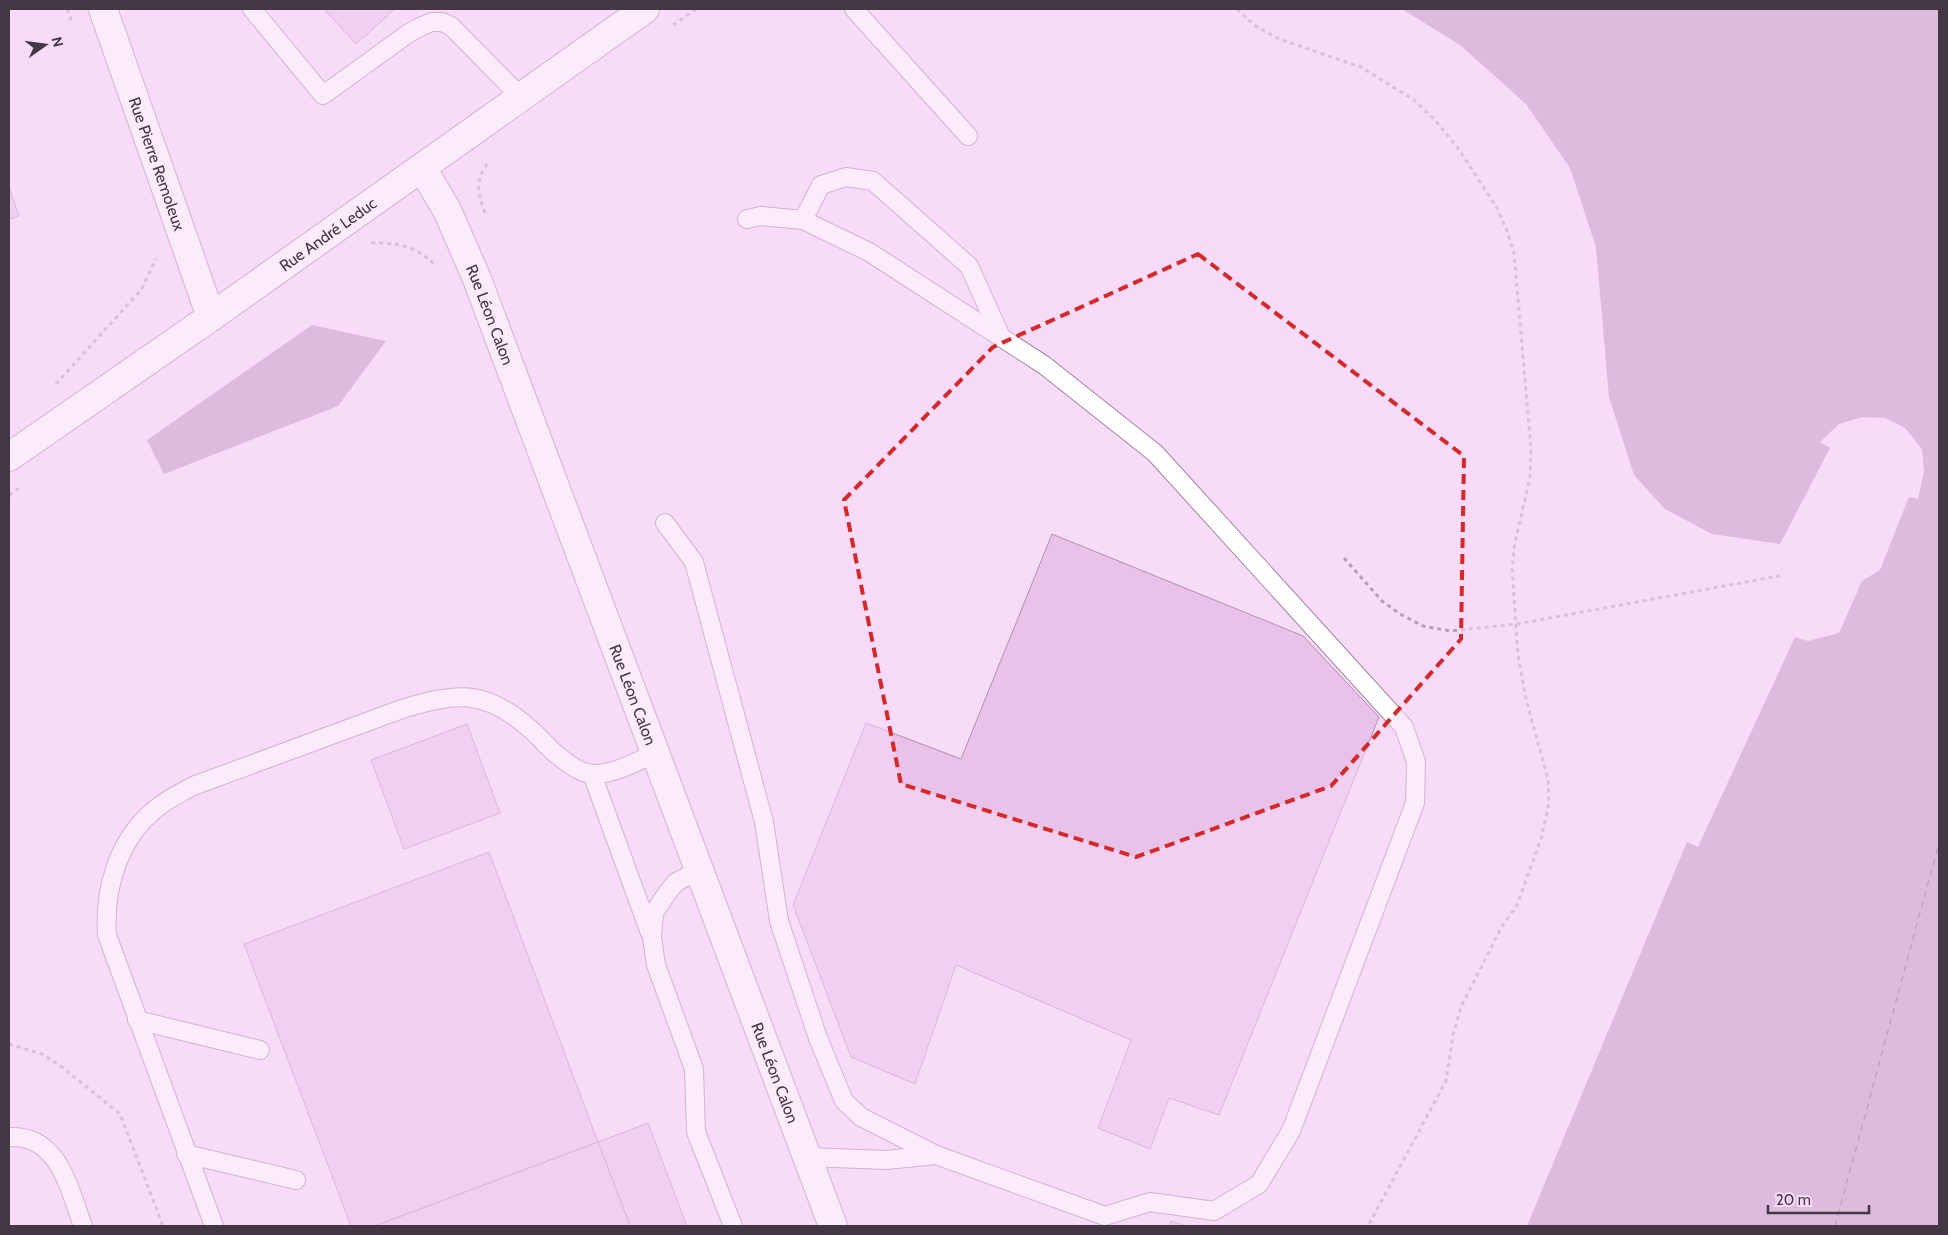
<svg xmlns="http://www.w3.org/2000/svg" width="1948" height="1235" font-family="Cabin,sans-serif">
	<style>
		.water { fill: #ba95ba }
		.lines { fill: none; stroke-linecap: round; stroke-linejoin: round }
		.ferry { stroke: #6f3f70; stroke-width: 1; stroke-dasharray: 6 5; stroke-linecap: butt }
		.building { fill: #e9c2e9; stroke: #ac91ac }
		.service-casing { stroke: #9f859f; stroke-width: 20 }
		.minor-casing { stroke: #9f859f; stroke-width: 30 }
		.path { stroke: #b69fb6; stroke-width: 3; stroke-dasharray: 4 4; stroke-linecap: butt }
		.service { stroke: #fff; stroke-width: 18 }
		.minor { stroke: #fff; stroke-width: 28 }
		.marked { fill: none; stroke: #d62828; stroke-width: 4; stroke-dasharray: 10 6; stroke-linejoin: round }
		.labels { text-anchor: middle; stroke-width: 4.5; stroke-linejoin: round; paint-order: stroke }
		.street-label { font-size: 16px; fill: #423742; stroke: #f8dbf8 }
	</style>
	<rect width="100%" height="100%" fill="#f8dbf8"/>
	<g class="water">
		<polygon points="1402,9 1939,9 1939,1226 1527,1226 1687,842 1698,847 1795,637 1808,641 1839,633 1862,581 1880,570 1909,497 1918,499 1924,472 1922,449 1905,428 1885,418 1862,417 1839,424 1820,442 1830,448 1780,544 1712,534 1665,509 1634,475 1609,397 1596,247 1570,168 1526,104 1460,45"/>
		<polygon points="312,325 386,341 338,406 164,474 147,440"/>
	</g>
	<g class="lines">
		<polyline class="ferry" points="1835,1226 1939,843"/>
	</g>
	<g class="building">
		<polygon points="324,9 395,9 356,44"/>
		<polygon points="9,187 19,216 9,219"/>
		<polygon points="1052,534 1303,636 1379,717 1219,1115 1169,1098 1150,1149 1098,1128 1131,1040 956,965 915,1084 851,1057 793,905 866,723 961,759"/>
		<polygon points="467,724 500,813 404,849 371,760"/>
		<polygon points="489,852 598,1142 375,1226 351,1226 244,944"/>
		<polygon points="648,1123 687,1226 630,1226 598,1142"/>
		<polygon points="598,1142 630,1226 375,1226"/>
		<polygon points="1171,1221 1186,1226 1169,1226"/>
	</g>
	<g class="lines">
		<defs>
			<g id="service">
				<polyline points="252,9 323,95 409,33 422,26 432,22 442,22 451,26 521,97"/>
				<polyline points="854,9 968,136"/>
				<polyline points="803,220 821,185 846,177 873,181 969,266 1001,337"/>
				<polyline points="665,523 694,562 764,822 779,921 818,1038 844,1101 861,1117 936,1155 1105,1216 1150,1202 1214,1211 1259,1184 1291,1131 1415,803 1416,762 1404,727 1155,453 1044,365 869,252 803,220 761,216 747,219"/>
				<polyline points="592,774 650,933"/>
				<polyline points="698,870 675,883 665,896 654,913 652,937 656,965 694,1069 696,1132 733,1226"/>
				<polyline points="137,1020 260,1050"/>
				<path d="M9,1137C59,1134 69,1189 83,1226"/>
				<polyline points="186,1154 296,1180"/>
				<polyline points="807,1157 886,1160 936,1155"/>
				<path d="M214,1226L107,935C104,891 117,843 151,813C163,801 179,794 193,786L402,709C455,693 484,688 529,728C539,736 547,747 557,755C568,763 578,773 593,774C614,775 636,761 655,754"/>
			</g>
			<g id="minor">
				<path id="s1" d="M103,9L211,317"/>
				<path id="s2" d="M422,168L447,210L477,279L833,1226"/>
				<path id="s3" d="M9,457L211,317L645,9"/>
			</g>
		</defs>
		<use href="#service" class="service-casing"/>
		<use href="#minor" class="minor-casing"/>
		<g class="path">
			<polyline points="67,9 72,22"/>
			<polyline points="1237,9 1254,25 1279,39 1361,67 1414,100 1434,119 1458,148 1497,208 1507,231 1514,253 1531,449 1530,478 1515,542 1512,568 1518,655 1526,699 1548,779 1549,803 1541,839 1517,905 1501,928 1461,1007 1453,1035 1446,1081 1368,1226"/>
			<polyline points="673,25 696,9"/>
			<path d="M485,213C477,191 475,180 489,161"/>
			<path d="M371,243C399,243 415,245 436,266"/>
			<polyline points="56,384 141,290 156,259"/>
			<polyline points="9,495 19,488"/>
			<polyline points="1344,558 1382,601 1400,614 1423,626 1450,631 1517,624 1784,575"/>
			<polyline points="9,1044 42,1054 62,1067 120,1114 163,1226"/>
		</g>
		<use href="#service" class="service"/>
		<use href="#minor" class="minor"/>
	</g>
	<path d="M0 0H1948V1235H0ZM1198,254L1464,456L1461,639L1331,786L1136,857L901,784L844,500L993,347Z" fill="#f8dbf8" fill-opacity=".55" fill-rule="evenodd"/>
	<path class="marked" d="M1198,254L1464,456L1461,639L1331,786L1136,857L901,784L844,500L993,347Z"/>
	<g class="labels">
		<g class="street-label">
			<text dy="6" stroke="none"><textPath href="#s1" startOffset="164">Rue Pierre Remoleux</textPath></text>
			<text dy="6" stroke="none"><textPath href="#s3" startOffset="389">Rue André Leduc</textPath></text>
			<text dy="6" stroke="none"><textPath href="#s2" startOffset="162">Rue Léon Calon</textPath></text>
			<text dy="6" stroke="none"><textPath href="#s2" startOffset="568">Rue Léon Calon</textPath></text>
			<text dy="6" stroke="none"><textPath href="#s2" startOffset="972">Rue Léon Calon</textPath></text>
		</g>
	</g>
	<rect width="1948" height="1235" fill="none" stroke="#423742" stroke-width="20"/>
	<g transform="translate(45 45) rotate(76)" stroke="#f8dbf8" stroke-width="4" paint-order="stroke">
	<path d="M0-4L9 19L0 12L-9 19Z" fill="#423742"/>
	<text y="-8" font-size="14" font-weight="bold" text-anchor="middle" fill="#423742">N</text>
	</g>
	<path d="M1768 1205v8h101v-8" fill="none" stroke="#423742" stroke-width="2.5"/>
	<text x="1776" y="1205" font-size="15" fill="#423742" stroke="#f8dbf8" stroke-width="4" paint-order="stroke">20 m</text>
</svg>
